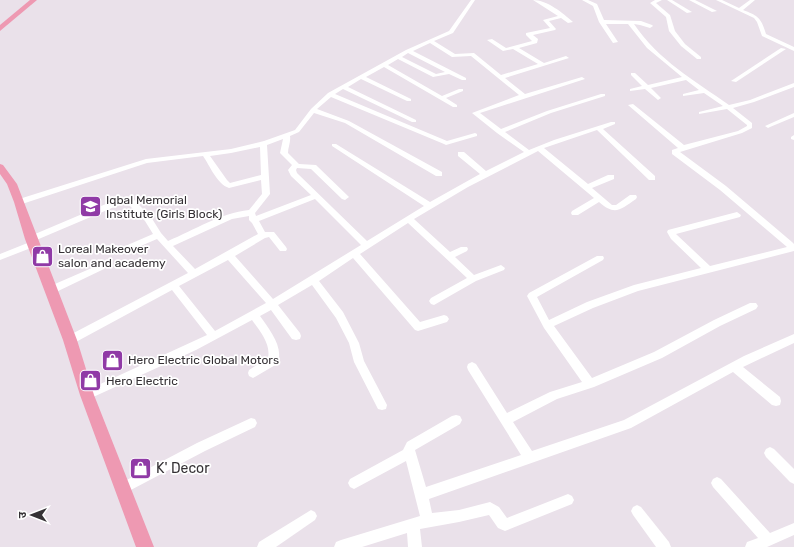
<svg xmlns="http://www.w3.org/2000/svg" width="794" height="547" font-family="Rubik,'Noto Sans Devanagari',sans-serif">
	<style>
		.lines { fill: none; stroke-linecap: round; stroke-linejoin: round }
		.minor { fill: #fff; fill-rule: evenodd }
		.major { fill: #ee99b2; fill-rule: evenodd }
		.labels { text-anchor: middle; stroke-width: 3.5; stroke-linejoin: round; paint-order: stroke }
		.poi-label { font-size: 12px; fill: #353135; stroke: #fff; text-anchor: start }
		.near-poi-label { font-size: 14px; fill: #353135; stroke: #fff; text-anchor: start }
	</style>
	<rect width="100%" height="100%" fill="#eae1ea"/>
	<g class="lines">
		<g class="minor">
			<path d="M471,0H475L453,33L434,41L455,54L474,53L501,75L538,64L513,49L503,51L487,40L492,39L506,48L532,41L526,35V33L550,28L543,20L558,16L533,0C547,0 563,13 573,22L568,23L561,18L549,21L556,29L555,30L533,35L538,39L537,43L519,48L544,63L566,56L569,58L505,78L525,94L582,77L585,79L480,113L501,129L547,111L601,94H605V96L551,113L505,132L529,150L554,140L611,122H615V124L603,129L655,176V180H649L597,130L544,148L588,184L608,175H614V179L592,188L612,205H616L630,195H636L637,197L636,199C620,210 615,216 599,202L578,215H572L571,213L572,211L594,198L538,151L468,187L414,219L450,252L461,247H467L468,249L467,251L455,257L474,275L501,265L505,268L504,270L476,281L434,305L431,304L429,301L431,298L467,278L408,223L360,254L420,322L444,315L447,316L449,319L447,322L418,331L415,330L353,258L319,281L343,312L359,343L364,361L387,405L386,409L382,410L378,409L354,362L349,343L336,318L312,285L278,305L300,333L301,336L300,339L296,340L292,339L271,310L260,316C269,329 285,348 277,364L253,378L249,376L248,373L249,370L268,358C271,344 260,331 252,320L196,350L91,398L87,400L83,398L82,395L83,392L207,335L172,290L74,343L70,344L66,343L65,340L66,337L188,273L157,239L122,254H116L115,252L116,250L153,234L145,221L126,202L34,241L37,244L36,246L0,260V254L30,242L27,239L28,237L120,198L131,197L151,217L161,233L168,241C194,230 221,213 249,210L262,194L261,180L229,188C217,184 210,166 203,156L147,163L22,204H16L15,202L16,200L146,159L231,149L264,141L295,130L311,109L328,93L406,50L449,31ZM430,43L452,57L471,56L519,95L472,113L497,133L524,152L486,171L464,152H458V156L480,174L430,202L336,144H332V146L424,206L367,241L297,173L296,170L297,168L311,169L342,199L345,200L349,197L316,165L299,164L288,153C288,147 291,142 290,136L299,132L314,113L345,123L436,176H442V172L349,121L317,109L331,97L444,144L446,145L477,136V134L475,133L447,141L335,94L343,89L412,122H416V120L348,87L361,79L407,101H411V99L366,77L384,67L453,107H457V105L446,98L463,91V89H459L442,96L388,65L398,59L433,77L449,74L462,80H466V78L413,51ZM408,53L445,72L436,74L402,57ZM283,139L280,153L292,165L288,170L291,176L311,195L256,216L255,213L270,194L267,145ZM260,147L261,175L230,183L227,180L210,156L231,153ZM315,199L361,245L273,299L235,256L265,238L269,237L280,251H286L287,249L286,247L274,232H265L259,221ZM249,216V220L252,223L258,234L195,269L173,246L232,219ZM228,260L266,303L215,331L179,286Z"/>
			<path d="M582,0H588L597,4L604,20L641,21L652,25L653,26L650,28L640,25L634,24C658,60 695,81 729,105L750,100L794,83V87L754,102L733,108L752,123V128L742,133L680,152L726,186L792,242L794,244V251L638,291L593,308L554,326L592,378L654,352L714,320L750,303H756L758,306L756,309L720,326L662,358L594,387L557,399L513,422L532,451L624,420L744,356L794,334V343L743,367L780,397L781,401L780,405L776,406L772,405L733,372L631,428L429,499L432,513L459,510L490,502L499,507L507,518L568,494L572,496L574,500L572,504L505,531L498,528L489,515L459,522L420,529L422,547H408L407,533L362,547H334L336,542L341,540L420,516L406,461L354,489L350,487L348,483L350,479L403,450L407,442L452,416L456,415L460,416L462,420L460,424L415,450L426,487L521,455L468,370L467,367L468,364L472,362L476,364L507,413L550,392L582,382L544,328L527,296L529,293L597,256H603L604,258L603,260L537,297L549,320L587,302L634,285L701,268L671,239L667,232L668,230L737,212L741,215L740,217L676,234L710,266L787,247L720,190L672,154V150L678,148L628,105L633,104L684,145L738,131L747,126V125L727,109L699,114V112L723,106L704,93L683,96V94L699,90L686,80L651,88L661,98L658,100L645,89L630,91V89L642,86L631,75V73H635L648,85L682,77L647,48L628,24H606L618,42L613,43L599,22L593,6Z"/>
			<polygon points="655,0 662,0 656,3 670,15 675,31 685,44 701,57 701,59 697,59 681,46 669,31 666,17 650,3"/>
			<polygon points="667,0 672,0 692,12 687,13"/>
			<polygon points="689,0 695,0 717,11 712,12"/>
			<path d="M716,0H722L739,8L750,0H755L743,10C759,16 761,18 766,34L794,47V51L762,36L757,22L754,18Z"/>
			<polygon points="781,48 786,49 736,82 731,81"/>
			<polygon points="794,113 794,117 770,127 768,128 765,126"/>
			<polygon points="794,135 794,140 791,139 791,137"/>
			<polygon points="101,264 104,265 105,267 104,269 54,293 48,293 46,290 48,287"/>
			<polygon points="251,418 255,419 257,423 255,427 205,451 127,492 123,494 119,492 117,488 119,484 197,443"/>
			<polygon points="770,447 774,449 794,469 794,484 790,482 766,457 764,453 766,449"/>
			<polygon points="717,477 721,479 770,533 794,523 794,535 767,547 745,547 747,542 758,538 713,487 711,483 713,479"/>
			<polygon points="637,505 641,507 669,542 671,547 656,547 633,515 631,511 633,507"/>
			<polygon points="311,510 315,512 317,516 315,520 276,547 257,547 259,542"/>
		</g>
		<g class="major">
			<polygon points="30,0 37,0 0,31 0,25"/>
			<polygon points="0,164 3,165 17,184 77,340 94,395 154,547 136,547 80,395 63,340 25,239 14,202 7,184 0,174"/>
		</g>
	</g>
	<defs>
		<symbol id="school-square" viewBox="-11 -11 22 22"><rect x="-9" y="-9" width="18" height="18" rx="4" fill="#903aa6" stroke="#fff"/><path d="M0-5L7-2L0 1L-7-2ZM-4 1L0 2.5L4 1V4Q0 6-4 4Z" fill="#fff"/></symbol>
		<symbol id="shop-square" viewBox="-11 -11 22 22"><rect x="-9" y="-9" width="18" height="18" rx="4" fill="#903aa6" stroke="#fff"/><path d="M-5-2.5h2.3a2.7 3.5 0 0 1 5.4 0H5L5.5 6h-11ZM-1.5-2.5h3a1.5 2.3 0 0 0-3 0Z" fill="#fff"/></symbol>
	</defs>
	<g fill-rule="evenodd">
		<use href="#school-square" x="78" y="194" width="25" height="25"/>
		<use href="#shop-square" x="30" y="244" width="25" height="25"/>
		<use href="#shop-square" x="100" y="348" width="25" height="25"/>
		<use href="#shop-square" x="78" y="368" width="25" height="25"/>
		<use href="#shop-square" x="128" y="456" width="25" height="25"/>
	</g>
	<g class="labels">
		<g class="poi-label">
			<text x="106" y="204">Iqbal Memorial<tspan x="106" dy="14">Institute (Girls Block)</tspan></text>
			<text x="58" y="253">Loreal Makeover<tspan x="58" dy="14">salon and academy</tspan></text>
			<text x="128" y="364">Hero Electric Global Motors</text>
			<text x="106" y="385">Hero Electric</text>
		</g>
		<g class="near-poi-label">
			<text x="156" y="473">K' Decor</text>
		</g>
	</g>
	<g transform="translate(32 515) rotate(270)" stroke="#ffffff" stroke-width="3" paint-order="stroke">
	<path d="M0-3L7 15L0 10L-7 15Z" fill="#353135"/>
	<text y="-6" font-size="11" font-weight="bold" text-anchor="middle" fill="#353135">उ</text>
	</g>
</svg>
